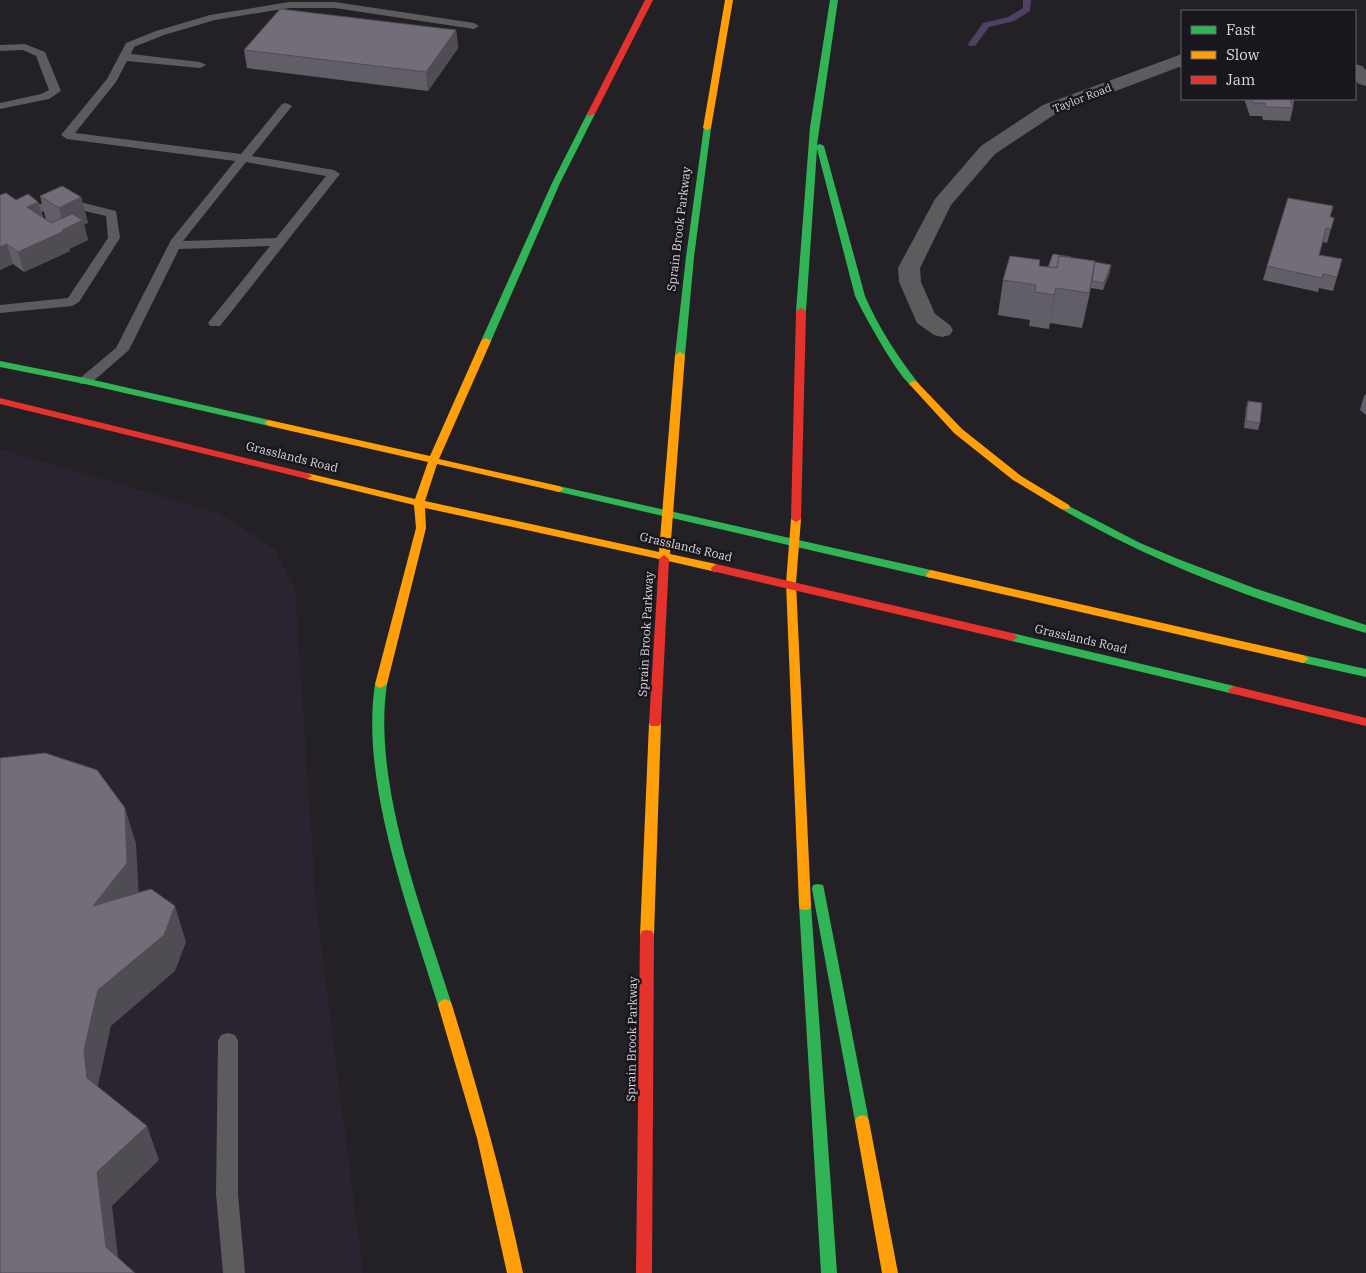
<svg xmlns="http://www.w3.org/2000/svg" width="1366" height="1273" font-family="'IBM Plex Serif',serif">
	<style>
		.built { fill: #292430 }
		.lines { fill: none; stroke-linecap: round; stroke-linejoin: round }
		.stream { fill: #504164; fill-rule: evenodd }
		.lane { fill: #5c5b5e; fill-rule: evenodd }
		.street { fill: #5c5b5e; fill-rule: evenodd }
		.fast { fill: #30b455; fill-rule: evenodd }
		.slow { fill: #ff9f0a; fill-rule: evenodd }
		.jam { fill: #e5322d; fill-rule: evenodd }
		.wall { fill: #625e67 }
		.shaded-wall { fill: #504c54 }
		.building { fill: #726d78; stroke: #504c54 }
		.labels { text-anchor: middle; stroke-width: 5; stroke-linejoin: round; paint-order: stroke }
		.far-street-label { font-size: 11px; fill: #dbd8de; stroke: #19161e }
		.street-label { font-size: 12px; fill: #dbd8de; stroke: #19161e }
	</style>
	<rect width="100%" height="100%" fill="#232126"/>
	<polygon class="built" points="0,449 219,513 275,550 295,589 316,903 363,1273 0,1273"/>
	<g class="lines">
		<polygon class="stream" points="1023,0 1031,0 1030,11 1014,21 989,27 975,46 969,46 968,44 983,23 1008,17 1023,8"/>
		<g class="lane">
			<path d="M289,2H335L474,23L479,26L474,29L335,8H289L215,20L164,35L134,47L131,54L200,62L206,65L200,68L127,61L116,82L75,133L241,154L282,104L286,103L292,106L252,156L334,170L340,174L220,326H210L208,323L270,246L179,249L129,350L90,384H80L78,381L80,378L116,348L171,240L235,161L67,139L61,135L107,79L126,43L156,31L210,15ZM246,162L326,176L276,238L183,241Z"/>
			<polygon points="25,44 45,52 61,91 49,99 0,109 0,103 41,94 49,90 36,56 23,50 0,51 0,45"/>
			<polygon points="76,201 116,211 120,238 79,302 72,306 0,313 0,305 68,298 108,238 106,216 76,209 0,215 0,207"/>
			<polygon points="228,1033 235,1035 238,1041 238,1194 245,1273 223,1273 216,1194 218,1041 221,1035"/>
		</g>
		<g class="street">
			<polygon points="1182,54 1182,66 1057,113 995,154 951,205 920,268 921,282 935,314 950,325 953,330 950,335 942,337 934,335 917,323 899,282 898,268 935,199 981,146 1043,105"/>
			<polygon points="1355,64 1362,66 1366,70 1366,86 1359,84 1355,80"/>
		</g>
		<g class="fast">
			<path d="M830,0H838L817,145L820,144L824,146L865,296C878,327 898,357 919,384L914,387C901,383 862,311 855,296L817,149L806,311L801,314L796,311L810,127Z"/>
			<polygon points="588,112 595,114 560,183 491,341 489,343 483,343 481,341 552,183"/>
			<polygon points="704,126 711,128 694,257 685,355 680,358 675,355 686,257"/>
			<polygon points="0,361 85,378 269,420 274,423 269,426 85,384 0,367"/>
			<polygon points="559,486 931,570 936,574 931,578 555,491 554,489 555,487"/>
			<path d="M1065,504L1140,543L1178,559L1254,588L1366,625V633C1261,603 1156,564 1061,509L1060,507Z"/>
			<polygon points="1012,633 1234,686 1240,690 1234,694 1008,640 1006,637"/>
			<polygon points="1303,655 1366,669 1366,677 1299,662 1297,659"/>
			<path d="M381,680L387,684C372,783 422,910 452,1005L450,1009L445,1011L440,1009L438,1005C409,910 360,783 375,684Z"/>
			<polygon points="818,884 823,885 824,889 869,1121 867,1125 862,1127 857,1125 855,1121 812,889 813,885"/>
			<polygon points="805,900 810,901 811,905 837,1273 821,1273 799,905 800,901"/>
		</g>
		<g class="slow">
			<polygon points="725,0 733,0 711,128 707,130 703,128"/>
			<polygon points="486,338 491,341 439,459 559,486 564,489 559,492 437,464 425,501 659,552 675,355 680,352 685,355 670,554 716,564 721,568 716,572 668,561 664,563 659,559 425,508 426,528 387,684 381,688 377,687 375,684 416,528 414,505 307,479 302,476 307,473 415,499 428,462 269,426 264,423 269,420 430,456 481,341"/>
			<polygon points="914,381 917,382 962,429 1021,476 1069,505 1070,507 1069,509 1061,509 1013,480 954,433 911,386 909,384 911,382"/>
			<polygon points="796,516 801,519 796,583 811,905 810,909 805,910 800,909 799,905 786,583 791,519"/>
			<polygon points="931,570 1303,655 1309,659 1303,663 927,577 926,574"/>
			<polygon points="655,719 659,720 661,723 654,935 652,939 647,940 642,939 640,935 649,723 651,720"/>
			<path d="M445,999L450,1001L452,1005C479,1093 504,1182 523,1273H507L477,1138L438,1005L440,1001Z"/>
			<polygon points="862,1115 867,1117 869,1121 898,1273 882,1273 855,1121 857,1117"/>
		</g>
		<g class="jam">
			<polygon points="645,0 653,0 595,114 588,116 587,114"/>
			<polygon points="801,308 806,311 801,519 796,522 791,519 796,311"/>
			<polygon points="0,398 307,473 312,476 307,479 0,404"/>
			<polygon points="664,555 669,559 661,723 659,726 651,726 649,723 659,559"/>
			<polygon points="716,564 1012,633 1018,637 1012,641 712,571 711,568"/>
			<polygon points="1234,686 1366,718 1366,726 1230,693 1228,690"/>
			<polygon points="647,930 652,931 654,935 652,1273 636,1273 640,935 642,931"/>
		</g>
	</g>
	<g class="wall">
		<polygon points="456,30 458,48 428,91 247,68 244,50"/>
		<polygon points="1244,99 1294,99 1294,100 1293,108 1290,121 1263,120 1262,116 1250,116"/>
		<polygon points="0,195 16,200 38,202 43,217 46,220 40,196 81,197 88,223 84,224 88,240 69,249 70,251 24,272 13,264 0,270"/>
		<polygon points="1330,217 1334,218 1327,243 1323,242 1319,255 1337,277 1333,291 1319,288 1318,292 1263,280 1267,266"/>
		<polygon points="1095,262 1110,272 1103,290 1091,288 1082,328 1050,323 1049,329 1029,326 1030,320 998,315 1003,280 1039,266 1048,267"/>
		<polygon points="1366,394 1366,415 1360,410 1364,396"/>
		<polygon points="1248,401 1260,423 1258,430 1244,428 1246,408"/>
	</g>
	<g class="shaded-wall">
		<polygon points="456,30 458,48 428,91 426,72"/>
		<polygon points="81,197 88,223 84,224 88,240 69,249 70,251 24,272 18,252 64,228 59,208"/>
		<polygon points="38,202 44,221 27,207"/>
		<polygon points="7,244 13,264 0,270 0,247"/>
		<polygon points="1111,265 1110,272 1103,290 1104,283"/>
		<polygon points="1056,288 1050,323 1049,329 1054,295"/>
		<polygon points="125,808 136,844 139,899 93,906"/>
		<polygon points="175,906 186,942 175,971 111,1026 98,1085 101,1112 87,1078 84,1050 98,990"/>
		<polygon points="147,1126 159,1160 112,1206 120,1273 106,1247 97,1172"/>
	</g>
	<g class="building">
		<polygon points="280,9 456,30 426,72 244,50"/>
		<polygon points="1252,99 1294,99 1294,100 1290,100 1293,108 1266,107 1265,103 1253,103"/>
		<polygon points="62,186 81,197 59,208 40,196"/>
		<polygon points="6,193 16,200 28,194 38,202 27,207 51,223 72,214 83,220 62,230 64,231 18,252 7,244 0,247 0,195"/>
		<polygon points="1288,198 1333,206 1330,217 1334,218 1331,229 1326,228 1319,255 1342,259 1337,277 1323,274 1322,278 1267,266"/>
		<polygon points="1053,254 1071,257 1059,256 1057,268 1048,267"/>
		<polygon points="1010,256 1040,260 1039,266 1057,268 1059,256 1095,261 1089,293 1056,288 1054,295 1035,292 1036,285 1003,280"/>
		<polygon points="1095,262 1111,265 1104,283 1092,281"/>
		<polygon points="1248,401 1262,403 1260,423 1246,421"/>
		<polygon points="45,753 97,770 125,808 127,863 93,906 151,889 175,906 164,935 98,990 84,1050 87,1078 147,1126 97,1172 106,1247 135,1273 0,1273 0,758"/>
	</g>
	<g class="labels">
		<g class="far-street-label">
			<text transform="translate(1082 98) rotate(-21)" y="4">Taylor Road</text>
		</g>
		<g class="street-label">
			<text transform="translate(679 229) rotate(-83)" y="4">Sprain Brook Parkway</text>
			<text transform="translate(292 457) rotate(14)" y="4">Grasslands Road</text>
			<text transform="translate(686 547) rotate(13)" y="4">Grasslands Road</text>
			<text transform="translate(646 634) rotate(-87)" y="4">Sprain Brook Parkway</text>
			<text transform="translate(1081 639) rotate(13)" y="4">Grasslands Road</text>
			<text transform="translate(632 1039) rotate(-89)" y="4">Sprain Brook Parkway</text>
		</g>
	</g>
	<rect x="1181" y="10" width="175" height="90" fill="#19161e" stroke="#67646b"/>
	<rect x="1191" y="26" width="25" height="8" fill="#30b455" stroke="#67646b"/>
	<text x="1226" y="35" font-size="15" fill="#dbd8de">Fast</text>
	<rect x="1191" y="51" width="25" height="8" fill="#ff9f0a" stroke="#67646b"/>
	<text x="1226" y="60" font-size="15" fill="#dbd8de">Slow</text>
	<rect x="1191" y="76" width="25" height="8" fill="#e5322d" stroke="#67646b"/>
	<text x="1226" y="85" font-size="15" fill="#dbd8de">Jam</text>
</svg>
